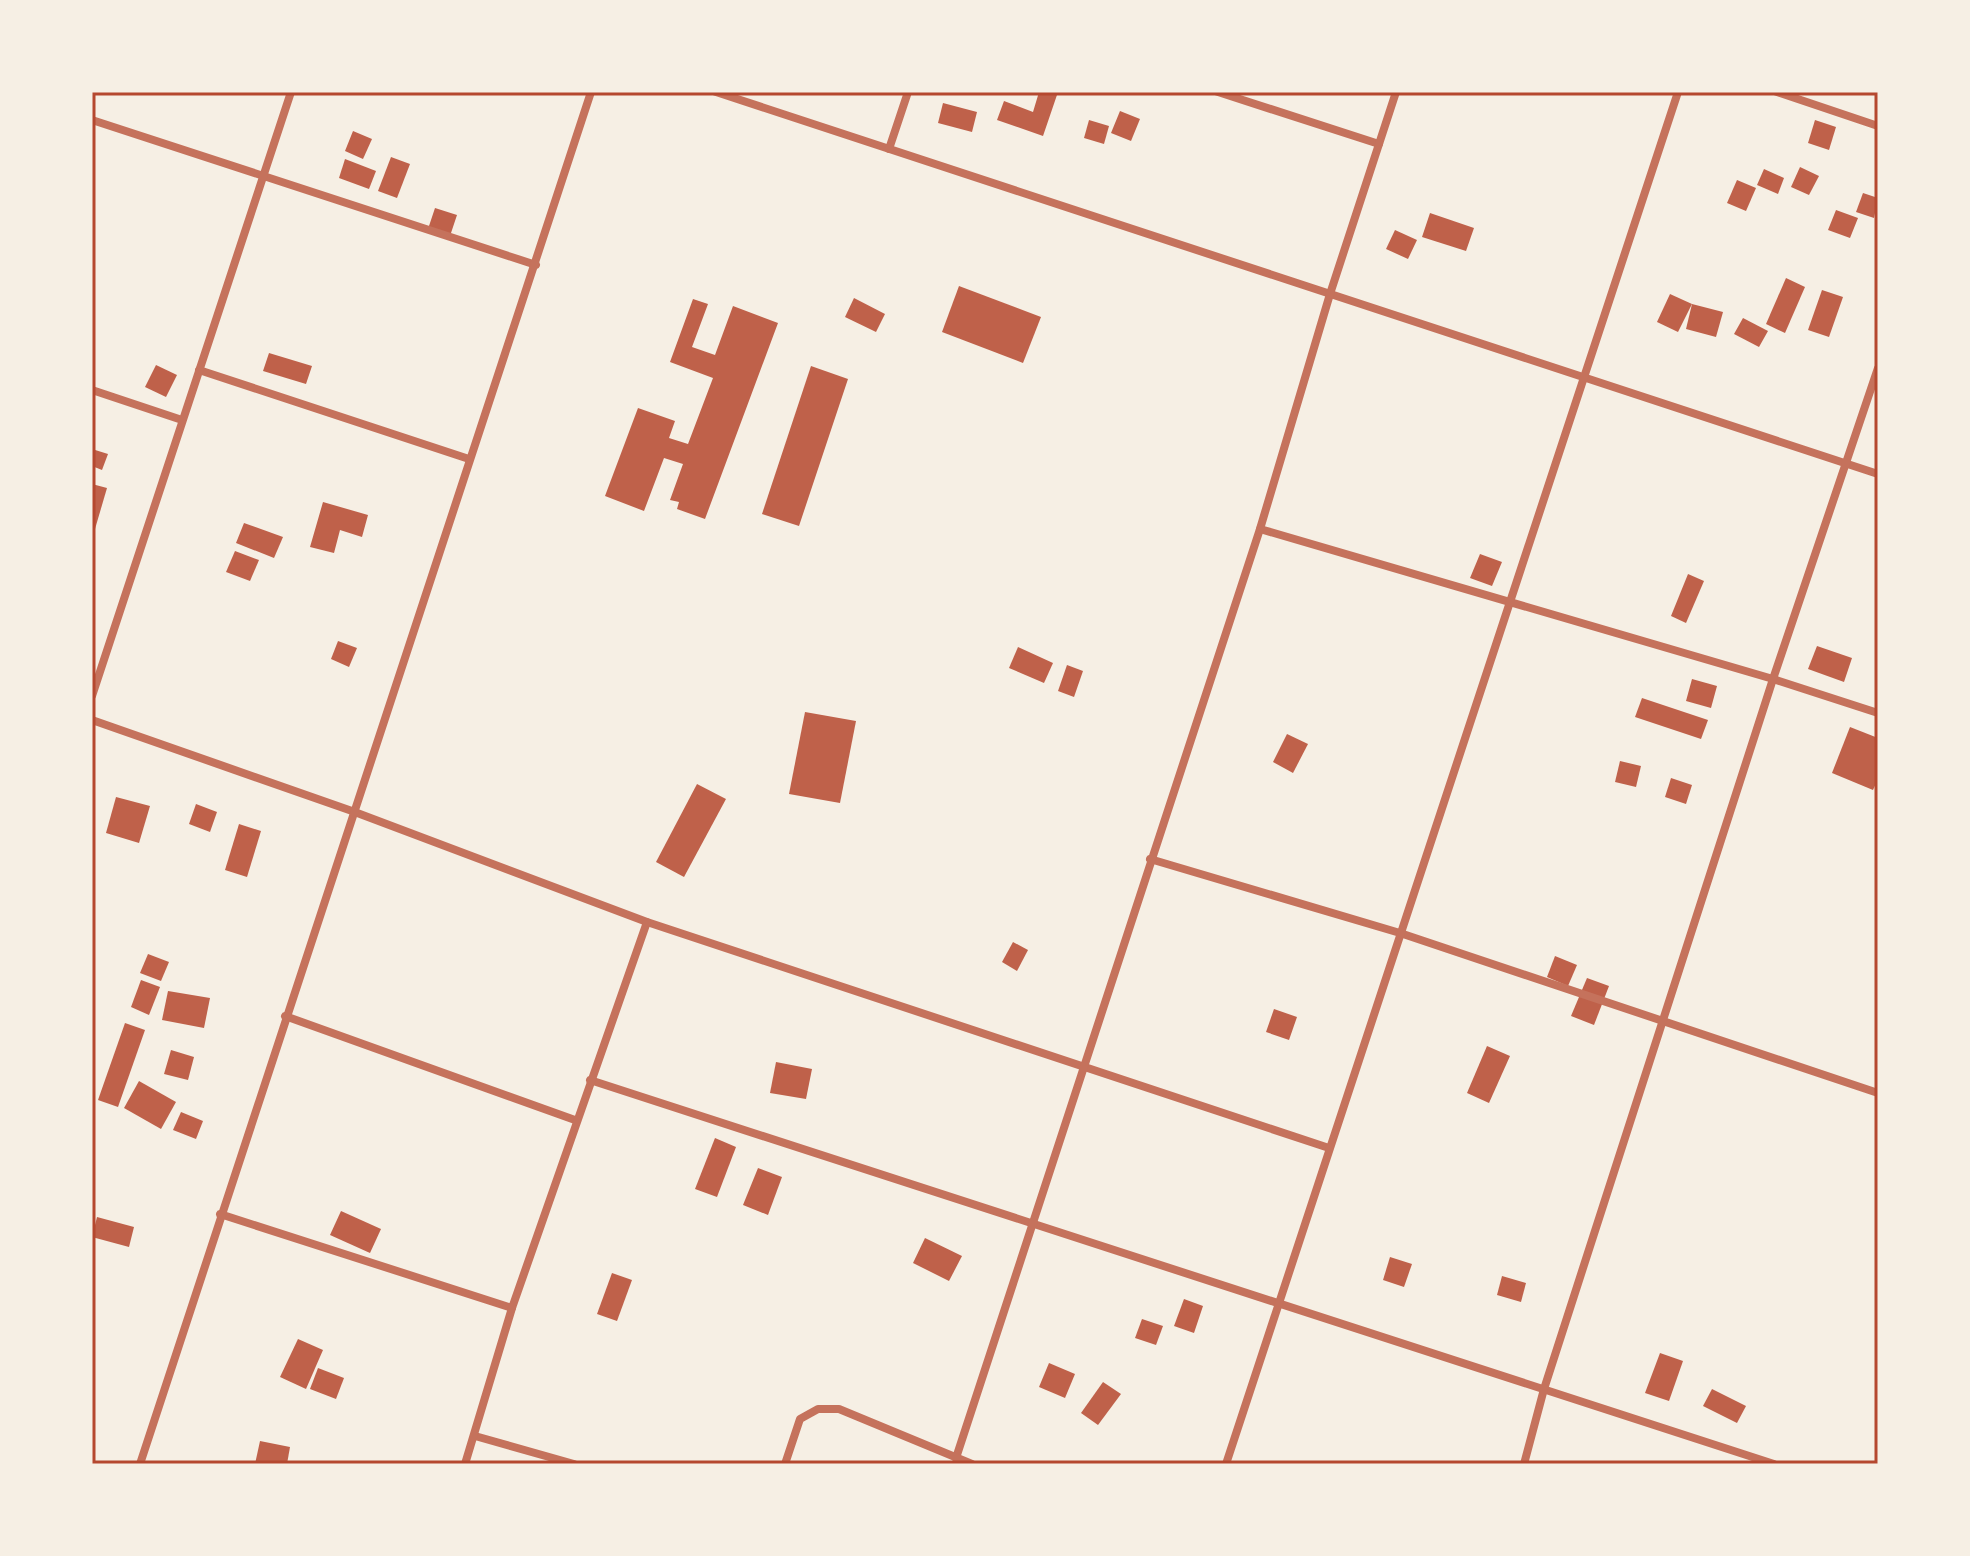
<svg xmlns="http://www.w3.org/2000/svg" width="1970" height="1556" font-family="'Source Sans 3',sans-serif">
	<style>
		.building { fill: #bf614a }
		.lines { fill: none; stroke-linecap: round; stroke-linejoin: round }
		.minor { stroke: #c5725c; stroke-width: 8 }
		.neatline { fill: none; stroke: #b5482f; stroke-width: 3 }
	</style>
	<rect width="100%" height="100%" fill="#f6efe4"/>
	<g class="building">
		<polygon points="1039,92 1058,92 1043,136 997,120 1004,101 1033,112"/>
		<polygon points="943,103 977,112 972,132 938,123"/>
		<polygon points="1120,111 1140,119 1131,141 1111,133"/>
		<polygon points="1089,120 1109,126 1104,144 1084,138"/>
		<polygon points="1815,120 1836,127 1829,150 1808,143"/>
		<polygon points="353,131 372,139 363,159 345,151"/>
		<polygon points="391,157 410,164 397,198 378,191"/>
		<polygon points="345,159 376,171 369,189 339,178"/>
		<polygon points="1800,167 1819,176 1809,195 1791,187"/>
		<polygon points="1764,169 1784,178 1778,194 1757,185"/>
		<polygon points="1737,180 1756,188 1746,211 1727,203"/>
		<polygon points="1863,193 1878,198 1874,218 1856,212"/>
		<polygon points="435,208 457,215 450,236 428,229"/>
		<polygon points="1836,210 1858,218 1850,238 1828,230"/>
		<polygon points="1430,213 1474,228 1466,251 1422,237"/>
		<polygon points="1395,230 1417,240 1408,259 1386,249"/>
		<polygon points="1786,278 1805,287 1785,333 1766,324"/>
		<polygon points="959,286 1041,317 1023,363 942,332"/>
		<polygon points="1822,290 1843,297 1829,337 1808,330"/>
		<polygon points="1670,294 1692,304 1678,332 1657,322"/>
		<polygon points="854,298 885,314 876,332 845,317"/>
		<polygon points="693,299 708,304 692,347 715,355 733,306 778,323 705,519 677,509 679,502 670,500 683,464 664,458 644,511 605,496 638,408 675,421 669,438 688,444 713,378 670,362"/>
		<polygon points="1692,304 1723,312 1716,337 1686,329"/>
		<polygon points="1743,318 1768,331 1759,347 1734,334"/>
		<polygon points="269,353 312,366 306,384 263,371"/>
		<polygon points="156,365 177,375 166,397 145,387"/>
		<polygon points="811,366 848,379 799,526 762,514"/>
		<polygon points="92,449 108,454 102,470 92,466"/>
		<polygon points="92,484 107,488 95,529 92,528"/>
		<polygon points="323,502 368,515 362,537 340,530 334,553 310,547"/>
		<polygon points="244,523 283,537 274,558 236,543"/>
		<polygon points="235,551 259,560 250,581 226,572"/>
		<polygon points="1480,554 1502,562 1492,586 1470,578"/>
		<polygon points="1688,574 1704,581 1686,623 1671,616"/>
		<polygon points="338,641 357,648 349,667 331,659"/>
		<polygon points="1817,646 1852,658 1844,682 1808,669"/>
		<polygon points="1018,647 1053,663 1044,683 1009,668"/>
		<polygon points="1067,665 1083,671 1074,697 1058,691"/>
		<polygon points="1692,679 1717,686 1711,708 1686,701"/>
		<polygon points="1642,698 1708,720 1701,739 1635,717"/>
		<polygon points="805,712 856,721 840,803 789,794"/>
		<polygon points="1850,727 1878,738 1878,779 1873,790 1832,773"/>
		<polygon points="1287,734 1308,744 1293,773 1273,762"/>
		<polygon points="1620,761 1641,766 1636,787 1615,782"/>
		<polygon points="1671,778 1692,785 1686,804 1665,797"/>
		<polygon points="697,784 726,799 684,877 656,862"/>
		<polygon points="116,797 150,806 139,843 106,833"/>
		<polygon points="196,804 217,812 210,832 189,824"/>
		<polygon points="239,824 261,831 247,877 225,870"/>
		<polygon points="1013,942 1028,950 1017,971 1002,962"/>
		<polygon points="148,954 169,962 161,981 140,973"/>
		<polygon points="1555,956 1577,965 1568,986 1547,977"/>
		<polygon points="1587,978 1609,986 1594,1025 1571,1016"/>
		<polygon points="141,980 160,987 149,1015 131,1007"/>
		<polygon points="168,991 210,998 204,1028 162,1020"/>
		<polygon points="1274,1009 1297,1017 1289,1040 1266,1032"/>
		<polygon points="125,1023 145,1030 118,1107 98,1100"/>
		<polygon points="1487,1046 1510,1056 1489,1103 1467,1093"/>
		<polygon points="171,1050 194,1057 188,1080 164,1074"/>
		<polygon points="776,1062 812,1069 806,1099 770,1093"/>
		<polygon points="139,1081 176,1102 161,1129 124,1108"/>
		<polygon points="181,1112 203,1121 196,1139 173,1130"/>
		<polygon points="715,1138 736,1147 717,1197 695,1189"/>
		<polygon points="758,1168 782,1177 768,1215 743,1205"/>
		<polygon points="341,1211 381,1229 370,1253 330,1235"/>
		<polygon points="97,1217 134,1227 129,1247 92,1237"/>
		<polygon points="925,1238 962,1256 949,1281 913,1263"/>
		<polygon points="1390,1257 1412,1264 1404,1287 1383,1280"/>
		<polygon points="612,1273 632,1280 617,1321 597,1314"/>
		<polygon points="1502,1276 1526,1283 1521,1302 1497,1295"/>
		<polygon points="1184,1299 1203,1306 1194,1333 1174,1326"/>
		<polygon points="1142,1319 1163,1326 1156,1345 1135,1338"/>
		<polygon points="298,1339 323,1350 306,1389 280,1377"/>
		<polygon points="1660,1353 1683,1361 1669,1401 1645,1393"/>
		<polygon points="1049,1363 1075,1374 1065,1398 1039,1387"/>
		<polygon points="318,1368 344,1378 336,1399 310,1389"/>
		<polygon points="1103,1382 1121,1394 1098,1425 1081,1413"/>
		<polygon points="1712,1389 1746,1406 1737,1423 1703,1406"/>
		<polygon points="260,1441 290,1447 287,1464 255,1464"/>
	</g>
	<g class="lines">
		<g class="minor">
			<polyline points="716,92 1878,474"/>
			<polyline points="1218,92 1379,144"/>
			<polyline points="1777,92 1878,126"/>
			<polyline points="92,120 536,265"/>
			<polyline points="889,149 908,92"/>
			<polyline points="199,370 469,459"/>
			<polyline points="92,390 182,420"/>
			<polyline points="1260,529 1773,679 1878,713"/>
			<polyline points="92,696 291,92"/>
			<polyline points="92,720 352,811 647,922 1329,1148"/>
			<polyline points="1150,859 1400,933 1878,1093"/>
			<polyline points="285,1016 575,1120"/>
			<polyline points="590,1080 1774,1464"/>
			<polyline points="220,1214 512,1308"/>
			<polyline points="475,1436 574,1464"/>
			<polyline points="956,1458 1260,529 1330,294 1396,92"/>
			<polyline points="140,1464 591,92"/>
			<polyline points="465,1464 512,1308 647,922"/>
			<polyline points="785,1464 800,1419 818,1409 839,1409 972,1464"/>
			<polyline points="1226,1464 1678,92"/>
			<polyline points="1524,1464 1544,1389 1773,679 1878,368"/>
		</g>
	</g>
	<rect width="1970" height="1556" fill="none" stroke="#f6efe4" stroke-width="188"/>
	<rect x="94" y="94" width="1782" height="1368" class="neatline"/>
</svg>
